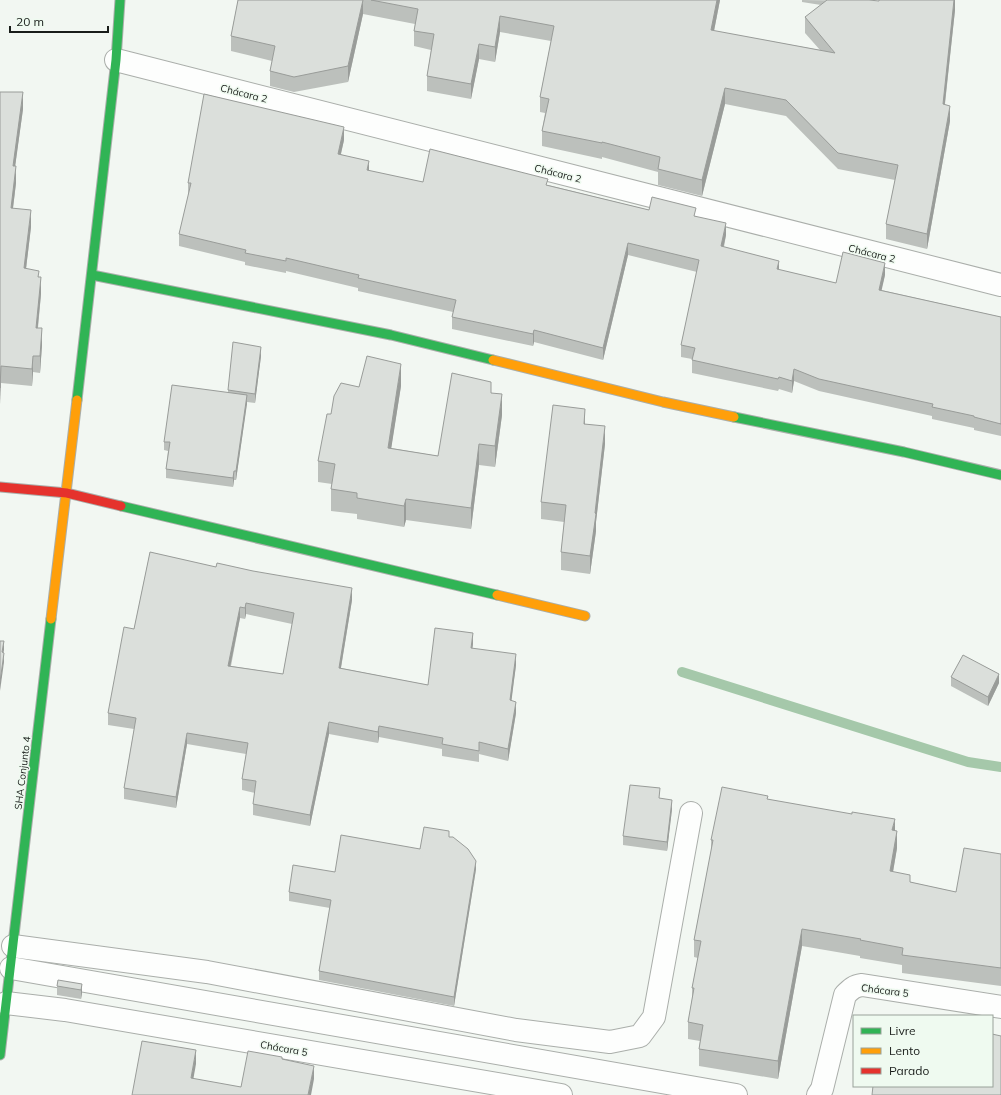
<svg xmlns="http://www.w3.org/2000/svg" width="1001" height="1095" font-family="Mulish,sans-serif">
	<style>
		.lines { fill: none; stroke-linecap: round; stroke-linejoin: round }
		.stream { stroke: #a5c8aa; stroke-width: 10 }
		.street-casing { stroke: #aaaeaa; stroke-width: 24 }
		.fast-casing { stroke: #aaaeaa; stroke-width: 11 }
		.slow-casing { stroke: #aaaeaa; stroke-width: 11 }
		.jam-casing { stroke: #aaaeaa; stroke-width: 11 }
		.street { stroke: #fdfefd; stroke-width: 22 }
		.fast { stroke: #30b455; stroke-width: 9 }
		.slow { stroke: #ff9f0a; stroke-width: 9 }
		.jam { stroke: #e5322d; stroke-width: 9 }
		.wall { fill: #bcc0bc; fill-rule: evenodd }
		.shaded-wall { fill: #999c99 }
		.building { fill: #dbdfdb; stroke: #999c99; fill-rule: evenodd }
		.labels { text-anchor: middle; stroke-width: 3; stroke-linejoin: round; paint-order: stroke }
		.street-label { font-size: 10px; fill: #191d1a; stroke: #effaf0 }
	</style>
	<rect width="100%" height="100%" fill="#f2f7f2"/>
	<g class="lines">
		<polyline class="stream" points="682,672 968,762 1001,767"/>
		<defs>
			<g id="street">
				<polyline points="116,60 1001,285"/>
				<polyline points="13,946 207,972 516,1030 610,1042 640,1036 654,1017 691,813"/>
				<polyline points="11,968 736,1095"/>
				<polyline points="6,1003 65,1010 561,1095"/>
				<path d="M818,1095L822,1089L845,995C851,989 854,986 862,985L1001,1007"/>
			</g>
			<g id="fast">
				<polyline points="92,275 391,335 493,360"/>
				<polyline points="77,400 116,60 120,0"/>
				<polyline points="734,417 904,452 1001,475"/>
				<polyline points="121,506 497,595"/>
				<polyline points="0,1055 51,619"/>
			</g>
			<g id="slow">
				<polyline points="493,360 663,402 734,417"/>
				<polyline points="497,595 585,616"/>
				<polyline points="51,619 77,400"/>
			</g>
			<polyline id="jam" points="0,487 67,493 121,506"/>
		</defs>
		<use href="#street" class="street-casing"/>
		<use href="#fast" class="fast-casing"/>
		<use href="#slow" class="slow-casing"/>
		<use href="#jam" class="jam-casing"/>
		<use href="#street" class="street"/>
		<use href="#fast" class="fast"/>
		<use href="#slow" class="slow"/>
		<use href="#jam" class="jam"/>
	</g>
	<g class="wall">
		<polygon points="238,0 720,0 714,31 820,50 805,33 805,17 821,5 802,2 802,0 879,1 955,0 955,10 945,104 950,121 927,249 886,239 886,224 895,180 838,169 786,116 725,104 702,196 658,185 658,172 602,157 602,159 542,146 542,131 545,113 540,112 540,97 551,41 500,32 495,62 479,59 471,99 427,91 427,76 431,50 414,46 414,31 415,24 363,14 348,82 294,92 270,86 270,71 272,61 231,51 231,36"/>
		<polygon points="0,92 23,109 15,166 16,183 13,208 31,227 26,269 39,277 41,294 38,328 42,345 40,373 33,372 32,386 1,383"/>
		<polygon points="344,140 341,154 369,171 423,182 548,185 649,210 696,216 726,235 724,247 779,270 836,283 885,275 881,290 1001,317 1001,436 974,430 974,428 932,419 932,416 819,391 794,381 792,393 779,389 778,391 692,373 692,359 681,357 681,345 697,272 628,255 603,360 534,342 533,346 452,329 452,317 453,312 358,291 358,288 286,271 286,273 245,265 245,262 179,246 179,234 189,195 188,195 188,183"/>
		<polygon points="261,356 255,403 247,402 236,480 234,480 233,487 166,478 166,469 168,451 164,450 164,442 228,392 228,390"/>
		<polygon points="401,386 391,448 438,456 491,393 502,415 495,467 479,465 471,529 406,520 404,527 357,519 357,514 331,511 331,489 332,484 318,482 318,461 331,414 359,387"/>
		<polygon points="585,424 605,444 596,522 596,531 590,574 561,570 561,552 564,522 541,519 541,502"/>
		<path d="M150,552L352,600L341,668L428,685L473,644L472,648L516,665L511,701L516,713L508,761L479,754V762L442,756V749L379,737L378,743L329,734L310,826L253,815V804L255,793L242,790V779L246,754L187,744L176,808L124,799V788L134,729L108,725V713L134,629ZM246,614L292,624L283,674L231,666L240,618L245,619Z"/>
		<polygon points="951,677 999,683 988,706 951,686"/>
		<polygon points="660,798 672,809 667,851 623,845 623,836"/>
		<polygon points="768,799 895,831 897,848 893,872 910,882 956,892 1001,854 1001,986 902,973 902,965 860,958 860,956 802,946 778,1079 699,1066 699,1049 700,1041 688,1039 688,1022 692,999 692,988 698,958 694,957 694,940 711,852 711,840"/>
		<polygon points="449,837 476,869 454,1006 319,980 319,971 330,908 289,901 289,892 335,872 420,849"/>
		<polygon points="82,984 82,993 81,999 57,995 57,986"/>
	</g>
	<g class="shaded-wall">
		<polygon points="363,0 363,14 348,82 348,66"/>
		<polygon points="717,0 720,0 711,46 711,30"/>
		<polygon points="954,0 955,0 955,10 943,120 943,104"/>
		<polygon points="500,16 500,32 495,62 495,47"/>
		<polygon points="479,44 479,59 471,99 471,84"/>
		<polygon points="725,88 725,104 702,196 702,180"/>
		<polygon points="23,92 23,109 13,182 13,166"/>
		<polygon points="950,106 950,121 927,249 927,234"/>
		<polygon points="344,127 344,140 338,166 338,154"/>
		<polygon points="369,161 369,173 367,170"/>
		<polygon points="16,166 16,183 11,224 11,208"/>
		<polygon points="31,210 31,227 24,285 24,268"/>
		<polygon points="726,223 726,235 721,258 721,246"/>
		<polygon points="628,243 628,255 603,360 603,348"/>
		<polygon points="779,261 779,273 777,269"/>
		<polygon points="885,263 885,275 879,302 879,290"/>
		<polygon points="41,277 41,294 36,344 36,328"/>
		<polygon points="42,328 42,345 40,373 40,356"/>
		<polygon points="534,330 534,342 533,346 533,334"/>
		<polygon points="261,347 261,356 255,403 255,394"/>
		<polygon points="33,356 33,372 32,386 32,369"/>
		<polygon points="401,364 401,386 388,469 388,448"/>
		<polygon points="1,366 1,383 0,404 0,388"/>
		<polygon points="794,369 794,381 792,393 792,381"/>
		<polygon points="502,394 502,415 495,467 495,446"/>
		<polygon points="247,395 247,404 236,480 236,471"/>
		<polygon points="585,409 585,426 584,424"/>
		<polygon points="605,426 605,444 596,522 596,531 590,574 590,556 595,513"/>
		<polygon points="479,444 479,465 471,529 471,508"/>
		<polygon points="234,471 234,480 233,487 233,478"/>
		<polygon points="406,499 406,520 404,527 404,506"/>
		<polygon points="352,588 352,600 339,679 339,668"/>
		<polygon points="246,603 246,614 245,619 245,608"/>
		<polygon points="240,607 240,618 228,677 228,666"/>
		<polygon points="473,633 473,644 471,659 471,648"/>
		<polygon points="4,641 4,650 2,661 2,652"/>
		<polygon points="4,653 4,662 0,691 0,682"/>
		<polygon points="516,654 516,665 510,712 510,700"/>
		<polygon points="999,674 999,683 988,706 988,697"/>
		<polygon points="516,702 516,713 508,761 508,749"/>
		<polygon points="329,722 329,734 310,826 310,815"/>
		<polygon points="379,726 379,737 378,743 378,732"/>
		<polygon points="187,733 187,744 176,808 176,797"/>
		<polygon points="672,800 672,809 667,851 667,842"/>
		<polygon points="895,819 895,836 892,830"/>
		<polygon points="897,831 897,848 890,889 890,871"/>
		<polygon points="476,861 476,869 454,1006 454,997"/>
		<polygon points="802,929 802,946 778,1079 778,1061"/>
		<polygon points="82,984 82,993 81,999 81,990"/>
		<polygon points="196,1050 196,1064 191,1092 191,1078"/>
		<polygon points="314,1066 314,1079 311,1095 308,1095"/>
	</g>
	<g class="building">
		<polygon points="238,0 363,0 348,66 294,77 270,71 275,46 231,36"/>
		<polygon points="371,0 717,0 711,30 835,53 805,17 827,0 869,0 879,1 879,0 954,0 943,104 950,106 927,234 886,224 898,165 838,153 786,100 725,88 702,180 658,169 660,157 602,142 602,143 542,131 549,99 540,97 554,26 500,16 495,47 479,44 471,84 427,76 434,34 414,31 418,9"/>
		<polygon points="0,92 23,92 13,166 16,166 11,208 31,210 24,268 39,271 38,277 41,277 36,328 42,328 40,356 33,356 32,369 1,366 0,388"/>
		<polygon points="204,94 344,127 338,154 369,161 367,170 423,182 430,149 548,179 546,185 649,210 652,197 696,208 694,216 726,223 721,246 779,261 777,269 836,283 843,252 885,263 879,290 1001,317 1001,424 974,417 974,416 932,407 933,404 819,379 794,369 792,381 779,377 778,379 692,360 695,348 681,345 699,260 628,243 603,348 534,330 533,334 452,317 456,300 358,278 359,275 286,258 286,261 245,253 246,250 179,234 191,183 188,183"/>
		<polygon points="233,342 261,347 255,394 228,390"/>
		<polygon points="367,356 401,364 388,448 438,456 452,373 491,382 491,393 502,394 495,446 479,444 471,508 406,499 404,506 357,498 357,493 331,489 335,464 318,461 327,414 331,414 334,396 341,383 359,387"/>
		<polygon points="172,385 247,395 236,471 234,471 233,478 166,469 170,442 164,442"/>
		<polygon points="553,405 585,409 584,424 605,426 595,513 596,514 590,556 561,552 566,505 541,502"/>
		<path d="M150,552L216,567L217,563L253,571L352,588L339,668L428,685L435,628L473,633L471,648L516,654L510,700L516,702L508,749L479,742V751L442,744L443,738L379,726L378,732L329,722L310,815L253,804L256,781L242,779L248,743L187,733L176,797L124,788L136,718L108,713L124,627L134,629ZM246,603L294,613L283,674L228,666L240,607L245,608Z"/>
		<polygon points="0,641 4,641 2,652 4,653 0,682"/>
		<polygon points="963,655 999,674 988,697 951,677"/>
		<polygon points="630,785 660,788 659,798 672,800 667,842 623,836"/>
		<polygon points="722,787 768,796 767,799 852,814 852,812 895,819 892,830 897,831 890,871 910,875 910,882 956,892 964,848 1001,854 1001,968 902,955 903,948 860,940 861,939 802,929 778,1061 699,1049 703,1025 688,1022 694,988 692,988 701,941 694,940 713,840 711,840"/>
		<polygon points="424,827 449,831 449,837 453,837 468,849 476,861 454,997 319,971 331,900 289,892 293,865 335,872 341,835 420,849"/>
		<polygon points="58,980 82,984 81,990 57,986"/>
		<polygon points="992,1034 1001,1036 1001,1095 872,1095 873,1086 992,1086"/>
		<polygon points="142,1041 196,1050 191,1078 241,1087 248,1051 282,1057 282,1059 314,1066 308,1095 132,1095"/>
	</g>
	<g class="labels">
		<g class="street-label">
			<text transform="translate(244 93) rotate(14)" y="4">Chácara 2</text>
			<text transform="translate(558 173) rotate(14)" y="4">Chácara 2</text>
			<text transform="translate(872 253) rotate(14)" y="4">Chácara 2</text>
			<text transform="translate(22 773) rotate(-83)" y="4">SHA Conjunto 4</text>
			<text transform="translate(885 990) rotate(7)" y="4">Chácara 5</text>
			<text transform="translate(284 1048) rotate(10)" y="4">Chácara 5</text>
		</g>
	</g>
	<rect x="853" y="1015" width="140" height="72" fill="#effaf0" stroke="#99a29a"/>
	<rect x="861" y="1028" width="20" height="6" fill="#30b455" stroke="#99a29a"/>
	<text x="889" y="1035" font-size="12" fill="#191d1a">Livre</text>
	<rect x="861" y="1048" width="20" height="6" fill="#ff9f0a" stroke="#99a29a"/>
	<text x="889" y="1055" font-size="12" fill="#191d1a">Lento</text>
	<rect x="861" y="1068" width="20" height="6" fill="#e5322d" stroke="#99a29a"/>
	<text x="889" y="1075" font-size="12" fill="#191d1a">Parado</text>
	<path d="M10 26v6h98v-6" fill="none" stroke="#191d1a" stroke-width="2"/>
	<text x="16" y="26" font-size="12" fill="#191d1a" stroke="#effaf0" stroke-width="3" paint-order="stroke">20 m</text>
</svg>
